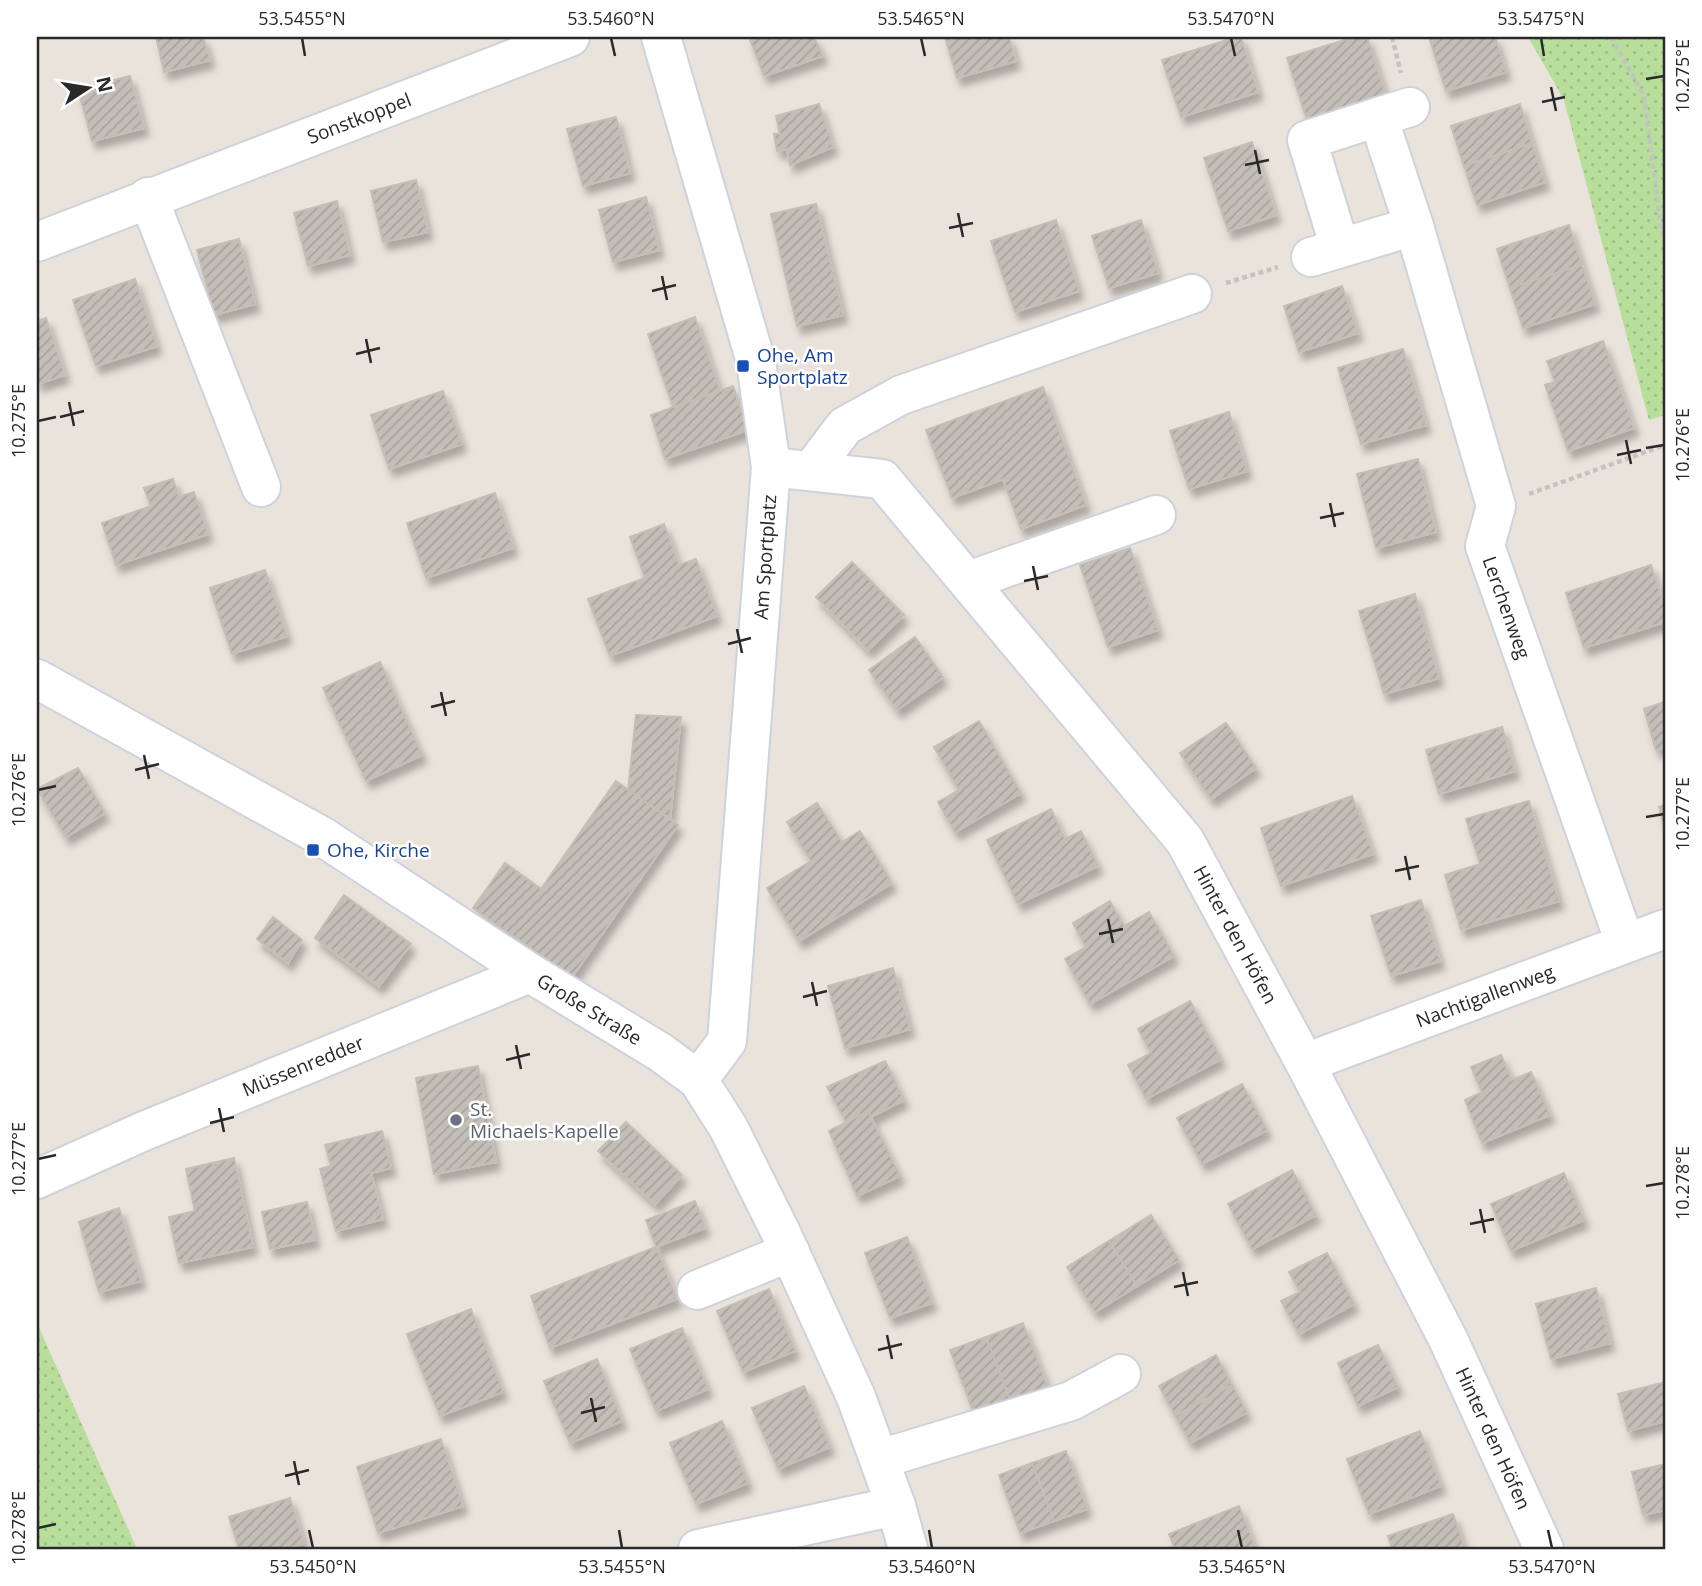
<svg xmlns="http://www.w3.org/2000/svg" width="1702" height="1586" font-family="'Open Sans',sans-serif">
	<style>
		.grass { fill: url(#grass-dots) }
		.building { fill: url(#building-hatch); stroke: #c5beb5; stroke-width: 2; filter: url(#shadow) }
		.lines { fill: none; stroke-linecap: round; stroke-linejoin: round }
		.minor-casing { stroke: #ced2dd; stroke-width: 42 }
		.path { stroke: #c3c3c3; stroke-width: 4.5; stroke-dasharray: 5 3.5; stroke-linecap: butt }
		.minor { stroke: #fff; stroke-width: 38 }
		.ticks { fill: none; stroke: #292929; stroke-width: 2.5 }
		.transit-dot { fill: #1a4fb4; stroke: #fff; stroke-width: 2.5 }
		.worship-dot { fill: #6b7280; stroke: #fff; stroke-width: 2.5 }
		.labels { text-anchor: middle; stroke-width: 5; stroke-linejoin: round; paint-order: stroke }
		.street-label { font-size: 19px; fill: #292929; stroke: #fff }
		.transit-label { font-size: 19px; fill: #164399; stroke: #fff; text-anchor: start }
		.worship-label { font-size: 19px; fill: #5b616d; stroke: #fff; text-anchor: start }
		.neatline { fill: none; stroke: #292929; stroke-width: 2.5 }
		.ticks-label { font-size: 18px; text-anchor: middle; fill: #292929 }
	</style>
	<defs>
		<pattern id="grass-dots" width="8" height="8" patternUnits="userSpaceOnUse" patternTransform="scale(1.75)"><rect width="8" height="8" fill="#b8de9b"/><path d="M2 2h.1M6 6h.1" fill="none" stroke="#9ebe86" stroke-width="1.8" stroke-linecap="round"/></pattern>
		<pattern id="building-hatch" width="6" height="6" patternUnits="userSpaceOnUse" patternTransform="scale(1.75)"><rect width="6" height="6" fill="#c3beb7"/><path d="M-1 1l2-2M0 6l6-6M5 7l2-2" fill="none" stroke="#a8a39d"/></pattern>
		<filter id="shadow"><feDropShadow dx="4.5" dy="8" stdDeviation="3.5" flood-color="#0004"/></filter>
	</defs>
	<rect width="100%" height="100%" fill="#eae3dc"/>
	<g class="grass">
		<polygon points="1528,37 1665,37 1665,415 1649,420 1564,100"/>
		<polygon points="37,1323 137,1549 37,1549"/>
	</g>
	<g class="building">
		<polygon points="156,37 203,37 210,60 164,72"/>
		<polygon points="749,37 814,37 823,56 764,76"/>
		<polygon points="945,37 1009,37 1016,61 957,78"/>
		<polygon points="1237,37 1241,37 1258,92 1181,117 1162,60"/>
		<polygon points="1354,37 1367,37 1386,96 1307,120 1287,58"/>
		<polygon points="1429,37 1495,37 1506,72 1446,91"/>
		<polygon points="130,76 144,128 92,141 78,89"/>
		<polygon points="819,104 833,147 790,165 787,149 777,151 774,134 780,134 776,116"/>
		<polygon points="1520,104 1532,143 1464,166 1451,126"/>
		<polygon points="616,117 630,173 583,186 567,129"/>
		<polygon points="1252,142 1276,215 1228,231 1204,158"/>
		<polygon points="1532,143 1545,182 1477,205 1464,166"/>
		<polygon points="416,180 428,232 383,242 371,191"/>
		<polygon points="646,197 659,250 613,262 599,210"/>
		<polygon points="337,201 350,255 308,266 294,213"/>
		<polygon points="816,204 843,315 797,326 771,214"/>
		<polygon points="1056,220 1079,291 1015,312 991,241"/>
		<polygon points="1141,220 1158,273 1109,288 1092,236"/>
		<polygon points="1569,225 1582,265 1510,288 1497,249"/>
		<polygon points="239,239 255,304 214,315 197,250"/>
		<polygon points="1582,265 1595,304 1523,328 1510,288"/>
		<polygon points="135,279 157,346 96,366 73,300"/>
		<polygon points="1342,286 1358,333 1299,352 1284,306"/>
		<polygon points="695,317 720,391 673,407 648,334"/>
		<polygon points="46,318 65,375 37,384 37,321"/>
		<polygon points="1603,341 1634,428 1568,451 1545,385 1555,382 1547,361"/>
		<polygon points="1403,349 1426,425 1361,444 1338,368"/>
		<polygon points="733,386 748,430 665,459 651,415"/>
		<polygon points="1043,387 1086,505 1021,529 1003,479 952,498 926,430"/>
		<polygon points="443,391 462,444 389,469 371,415"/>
		<polygon points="1229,412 1247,471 1189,489 1170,431"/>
		<polygon points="1418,459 1436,532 1376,548 1357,474"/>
		<polygon points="173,479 179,497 194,492 208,534 116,565 102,523 151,506 144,488"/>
		<polygon points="495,493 513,548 426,578 407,523"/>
		<polygon points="664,524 679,565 696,559 717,616 610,656 588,599 645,578 630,537"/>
		<polygon points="1130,548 1158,630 1108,647 1080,565"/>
		<polygon points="852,562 904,615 868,650 816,597"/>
		<polygon points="1651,565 1665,608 1665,622 1584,648 1566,593"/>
		<polygon points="265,570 287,636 232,654 210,588"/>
		<polygon points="1415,594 1439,678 1384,694 1359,611"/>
		<polygon points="915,637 943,677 897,710 869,670"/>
		<polygon points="380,662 422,755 366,781 323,688"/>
		<polygon points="1665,702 1665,747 1656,750 1644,709"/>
		<polygon points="636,715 681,717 670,819 628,791"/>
		<polygon points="979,721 1021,793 955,832 938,802 959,790 934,747"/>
		<polygon points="1226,723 1256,768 1211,799 1180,753"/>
		<polygon points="1502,727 1515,771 1439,794 1426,750"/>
		<polygon points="78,768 105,813 66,837 37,789"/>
		<polygon points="616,781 678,825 572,977 473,908 505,863 541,889"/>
		<polygon points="1352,796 1373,854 1281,886 1261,828"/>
		<polygon points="1529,801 1559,901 1461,930 1445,875 1480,864 1466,819"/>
		<polygon points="817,803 842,842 860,831 892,883 799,941 767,888 811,861 787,822"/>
		<polygon points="1665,805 1665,829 1659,807"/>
		<polygon points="1051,809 1065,839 1081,831 1098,866 1018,904 987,840"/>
		<polygon points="344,895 411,944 379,986 315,938"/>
		<polygon points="1421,900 1440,961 1391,976 1371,916"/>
		<polygon points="1110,901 1124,926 1149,912 1174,956 1090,1004 1065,959 1086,947 1073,923"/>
		<polygon points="273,917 302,940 288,963 257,939"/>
		<polygon points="893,968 910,1029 845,1048 828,986"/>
		<polygon points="1190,1001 1221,1059 1146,1099 1128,1065 1151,1053 1138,1029"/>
		<polygon points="1501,1055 1512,1080 1531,1072 1550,1115 1482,1143 1465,1100 1482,1092 1471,1067"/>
		<polygon points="885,1061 904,1100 871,1117 868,1111 846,1122 827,1087"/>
		<polygon points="478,1066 496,1162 434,1174 416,1078"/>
		<polygon points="1242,1084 1267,1130 1202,1164 1177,1118"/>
		<polygon points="868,1111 900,1176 857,1196 829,1131"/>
		<polygon points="626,1122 682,1175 655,1204 598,1151"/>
		<polygon points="382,1131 391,1168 371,1173 383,1219 336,1231 320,1169 331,1166 325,1145"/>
		<polygon points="234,1158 253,1247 179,1263 169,1217 195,1211 186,1169"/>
		<polygon points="1292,1170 1316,1215 1252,1249 1228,1204"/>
		<polygon points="1564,1173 1584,1220 1511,1251 1491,1204"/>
		<polygon points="695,1201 705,1228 656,1247 646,1220"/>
		<polygon points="307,1202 315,1240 270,1249 262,1212"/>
		<polygon points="119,1208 141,1281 99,1292 79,1222"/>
		<polygon points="1151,1215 1179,1260 1137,1286 1109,1241"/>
		<polygon points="907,1237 932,1303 890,1318 865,1253"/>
		<polygon points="1109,1241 1137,1286 1095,1312 1067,1267"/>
		<polygon points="656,1247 677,1299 550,1348 531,1296"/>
		<polygon points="1327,1253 1354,1304 1299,1334 1281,1301 1300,1292 1289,1272"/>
		<polygon points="1596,1288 1610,1343 1551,1359 1536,1304"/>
		<polygon points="769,1289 795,1351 743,1372 717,1311"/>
		<polygon points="471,1309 503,1392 440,1416 407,1334"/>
		<polygon points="1023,1323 1048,1388 1011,1402 986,1337"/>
		<polygon points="682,1328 708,1389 656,1411 630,1349"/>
		<polygon points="986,1337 1011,1402 975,1416 950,1350"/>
		<polygon points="1378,1345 1398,1387 1358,1406 1338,1363"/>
		<polygon points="1216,1355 1232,1385 1175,1416 1159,1386"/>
		<polygon points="597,1359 622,1421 570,1443 544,1381"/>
		<polygon points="1665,1382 1665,1421 1628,1431 1618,1394"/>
		<polygon points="1232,1385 1247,1412 1190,1443 1175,1416"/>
		<polygon points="804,1386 830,1447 778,1469 752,1408"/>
		<polygon points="722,1421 748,1483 696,1504 670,1443"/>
		<polygon points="1420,1431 1441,1486 1369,1514 1347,1459"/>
		<polygon points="441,1439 463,1506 378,1533 357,1467"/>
		<polygon points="1066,1451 1087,1509 1054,1521 1032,1463"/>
		<polygon points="1032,1463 1054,1521 1020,1533 999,1475"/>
		<polygon points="1665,1464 1665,1510 1643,1515 1632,1472"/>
		<polygon points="290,1498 304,1543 286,1549 239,1549 229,1517"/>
		<polygon points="1239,1506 1256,1549 1175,1549 1169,1534"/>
		<polygon points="1453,1514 1465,1549 1392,1549 1388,1536"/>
	</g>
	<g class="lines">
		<defs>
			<g id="minor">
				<polyline points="661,37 756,362 771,467 727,1041 698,1080"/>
				<polyline points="1410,107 1378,117 1414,226"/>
				<polyline points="148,197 261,487"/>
				<path id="s1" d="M37,242L570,37"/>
				<polyline points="1340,248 1307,140 1378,117"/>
				<path id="s2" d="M1311,257L1414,226L1496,506L1485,546L1625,943"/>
				<path id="s3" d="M771,467L882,479L1185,841L1305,1063L1448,1339L1544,1549"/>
				<polyline points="811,471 845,426 901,395 1192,294"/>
				<polyline points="968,581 1156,515"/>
				<path id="s4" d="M37,679L323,837L530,973L660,1052L698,1080L728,1127L781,1233L856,1397L896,1506L908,1549"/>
				<path id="s5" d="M1305,1063L1665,929"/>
				<path id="s6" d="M37,1179L144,1131L530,973"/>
				<polyline points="697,1290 790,1252"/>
				<polyline points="880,1459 1071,1401 1121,1374"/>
				<polyline points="698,1549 896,1506"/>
			</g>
		</defs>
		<use href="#minor" class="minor-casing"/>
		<g class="path">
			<polyline points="1392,37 1401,73"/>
			<polyline points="1611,37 1644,96 1661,228 1665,240"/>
			<polyline points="1226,283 1278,267"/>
			<polyline points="1529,494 1665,445"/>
		</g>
		<use href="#minor" class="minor"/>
	</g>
	<path class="ticks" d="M302,38L305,56M611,38L615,56M921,38L925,56M1231,38L1235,56M1541,38L1544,56M1646,79L1664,76M1551,87L1556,111M1542,102L1565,97M1255,150L1260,174M1245,165L1269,160M958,213L963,237M949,228L973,223M662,276L667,300M652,291L676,285M366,339L371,363M356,354L380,348M69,402L74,426M60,417L84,411M38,421L56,417M1626,440L1631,464M1646,448L1664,445M1617,455L1641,450M1330,503L1335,527M1320,518L1344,513M1033,566L1038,590M1024,581L1048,576M737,629L742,653M728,644L751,638M441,692L446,716M431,707L455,701M144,755L149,779M135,770L159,764M38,790L56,786M1646,817L1664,814M1405,856L1410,880M1395,871L1419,866M1108,919L1113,943M1099,934L1123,929M812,982L817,1006M803,997L827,991M516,1045L521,1069M506,1060L530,1054M219,1108L224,1132M210,1123L234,1117M38,1159L56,1155M1646,1186L1664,1183M1480,1209L1485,1233M1470,1224L1494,1219M1183,1272L1188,1296M1174,1287L1198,1282M887,1335L892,1359M878,1350L902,1344M591,1398L596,1422M581,1413L605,1407M294,1461L299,1485M285,1476L309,1470M38,1528L56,1524M309,1530L313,1548M619,1530L622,1548M929,1530L932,1548M1238,1530L1242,1548M1548,1530L1552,1548"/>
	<g class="transit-dot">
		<rect x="736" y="359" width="14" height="14" rx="3.5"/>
		<rect x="306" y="843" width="14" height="14" rx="3.5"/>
	</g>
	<circle class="worship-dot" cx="456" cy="1120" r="7"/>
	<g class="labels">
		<g class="street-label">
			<text dy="7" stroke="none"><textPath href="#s1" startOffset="345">Sonstkoppel</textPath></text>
			<text transform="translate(765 557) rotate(-86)" y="7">Am Sportplatz</text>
			<text dy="7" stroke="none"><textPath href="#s2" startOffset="506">Lerchenweg</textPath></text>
			<text dy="7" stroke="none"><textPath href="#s3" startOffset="690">Hinter den Höfen</textPath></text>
			<text dy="7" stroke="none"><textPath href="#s5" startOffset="192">Nachtigallenweg</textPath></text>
			<text dy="7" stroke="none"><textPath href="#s4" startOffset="644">Große Straße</textPath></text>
			<text dy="7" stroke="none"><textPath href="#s6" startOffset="289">Müssenredder</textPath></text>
			<text dy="7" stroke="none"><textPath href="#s3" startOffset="1256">Hinter den Höfen</textPath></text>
		</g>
		<g class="transit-label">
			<text x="757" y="362">Ohe, Am<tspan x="757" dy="22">Sportplatz</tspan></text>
			<text x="327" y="857">Ohe, Kirche</text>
		</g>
		<g class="worship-label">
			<text x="470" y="1116">St.<tspan x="470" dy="22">Michaels-Kapelle</tspan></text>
		</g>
	</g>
	<rect width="1702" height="1586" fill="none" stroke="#ffffff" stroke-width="77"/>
	<g transform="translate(88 88) rotate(78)" stroke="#ffffff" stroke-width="5" paint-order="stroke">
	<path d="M0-5L12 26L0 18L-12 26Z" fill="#292929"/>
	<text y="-10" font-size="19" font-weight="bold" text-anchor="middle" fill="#292929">N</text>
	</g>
	<rect x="38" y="38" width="1626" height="1510" class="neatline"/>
	<g class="ticks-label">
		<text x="302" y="25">53.5455°N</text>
		<text x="611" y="25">53.5460°N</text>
		<text x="921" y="25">53.5465°N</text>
		<text x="1231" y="25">53.5470°N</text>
		<text x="1541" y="25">53.5475°N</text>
		<text transform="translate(1683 76) rotate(-90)" y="6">10.275°E</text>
		<text transform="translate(19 421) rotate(-90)" y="6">10.275°E</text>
		<text transform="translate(1683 445) rotate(-90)" y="6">10.276°E</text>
		<text transform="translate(19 790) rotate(-90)" y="6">10.276°E</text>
		<text transform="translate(1683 814) rotate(-90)" y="6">10.277°E</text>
		<text transform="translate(19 1159) rotate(-90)" y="6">10.277°E</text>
		<text transform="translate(1683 1183) rotate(-90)" y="6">10.278°E</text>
		<text transform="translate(19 1528) rotate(-90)" y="6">10.278°E</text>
		<text x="313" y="1573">53.5450°N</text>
		<text x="622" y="1573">53.5455°N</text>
		<text x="932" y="1573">53.5460°N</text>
		<text x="1242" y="1573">53.5465°N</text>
		<text x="1552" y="1573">53.5470°N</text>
	</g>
</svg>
